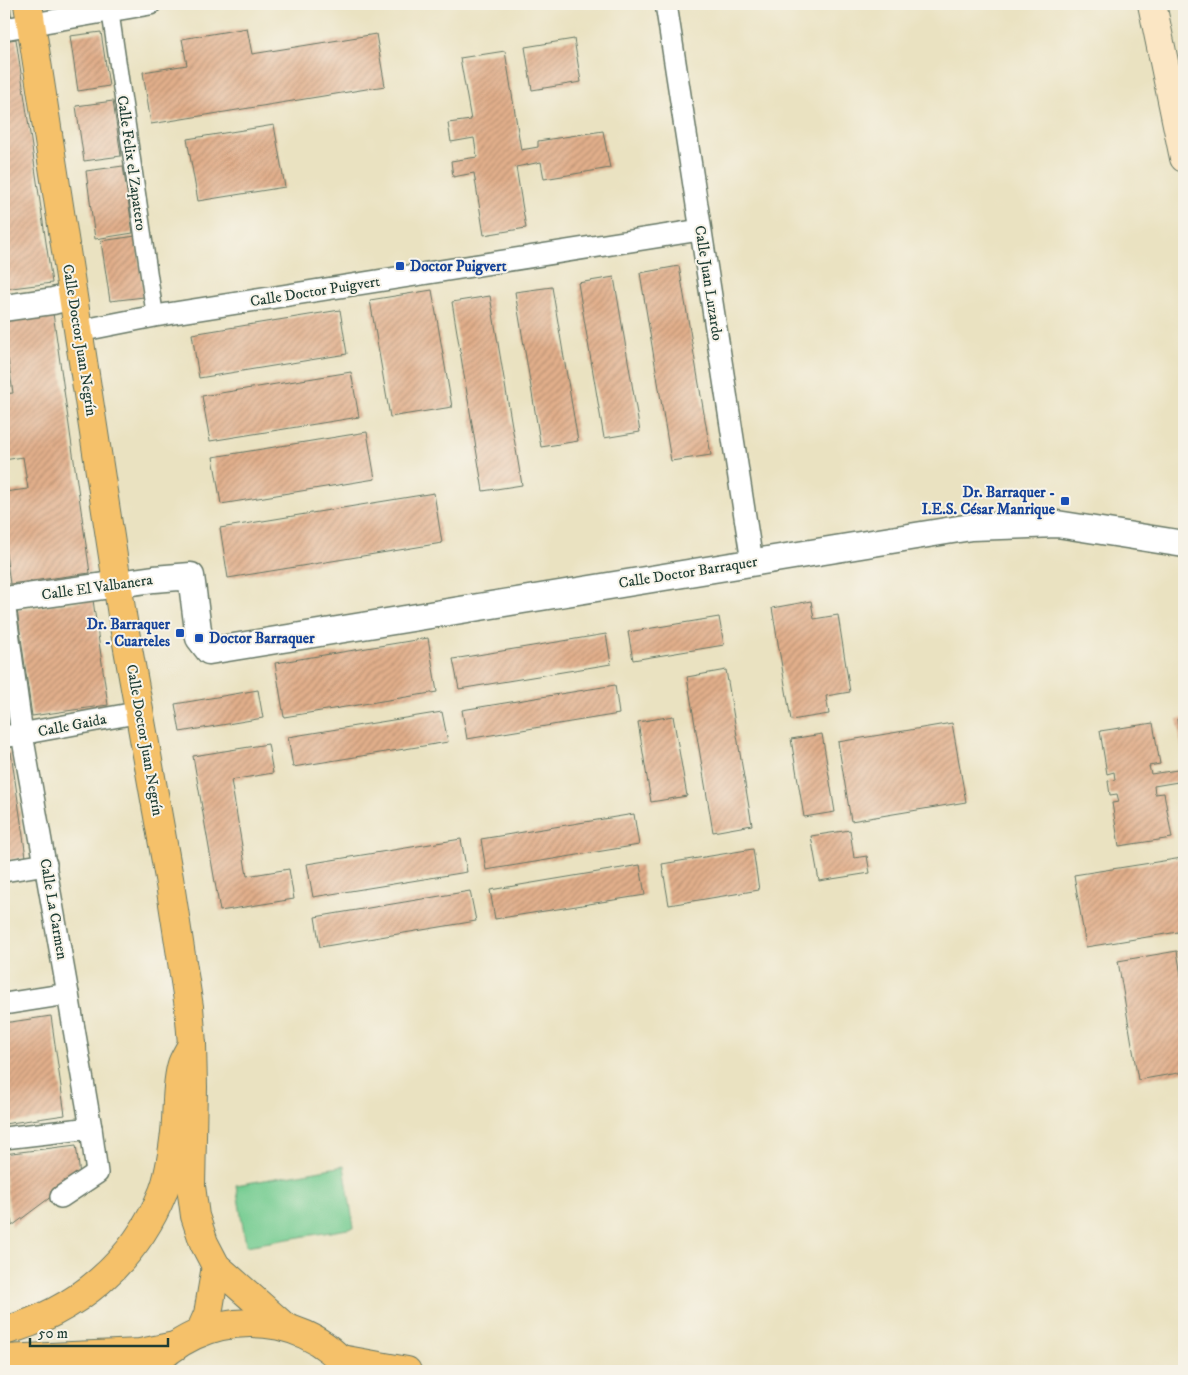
<svg xmlns="http://www.w3.org/2000/svg" width="1188" height="1375" font-family="'IM FELL DW Pica',serif">
	<style>
		.park { fill: #75cc91; stroke: #4a8462 }
		.building { fill: url(#building-hatch) }
		.lines { fill: none; stroke-linecap: round; stroke-linejoin: round }
		.pedestrian-casing { stroke: #667765; stroke-width: 19 }
		.minor-casing { stroke: #667765; stroke-width: 24 }
		.tertiary-casing { stroke: #667765; stroke-width: 29 }
		.secondary-casing { stroke: #667765; stroke-width: 30 }
		.primary-casing { stroke: #667765; stroke-width: 30 }
		.motorway-casing { stroke: #667765; stroke-width: 30 }
		.pedestrian { stroke: #fff; stroke-width: 16 }
		.minor { stroke: #fff; stroke-width: 21 }
		.tertiary { stroke: #fff; stroke-width: 26 }
		.secondary { stroke: #fbe6c4; stroke-width: 28 }
		.primary { stroke: #f5c16b; stroke-width: 28 }
		.motorway { stroke: #f5c16b; stroke-width: 28 }
		.transit-dot { fill: #1a4fb4; stroke: #f7f3e8; stroke-width: 2 }
		.labels { text-anchor: middle; stroke-width: 4; stroke-linejoin: round; paint-order: stroke }
		.street-label { font-size: 15px; fill: #1f3d34; stroke: #f7f3e8 }
		.transit-label { font-size: 15px; font-weight: bold; fill: #164399; stroke: #f7f3e8; text-anchor: start }
	</style>
	<defs>
		<pattern id="building-hatch" width="6" height="6" patternUnits="userSpaceOnUse" patternTransform="scale(1.25)"><rect width="6" height="6" fill="#e2af8b"/><path d="M-1 1l2-2M0 6l6-6M5 7l2-2" fill="none" stroke="#b79072"/></pattern>
	</defs>
	<rect width="100%" height="100%" fill="#f7f3e8"/>
	<filter id="ink" filterUnits="userSpaceOnUse"><feTurbulence type="fractalNoise" baseFrequency=".02" numOctaves="2"/><feDisplacementMap in="SourceGraphic" scale="10" xChannelSelector="R" yChannelSelector="G"/><feConvolveMatrix kernelMatrix="1 2 1 2 8 2 1 2 1" color-interpolation-filters="sRGB"/></filter>
	<filter id="wash" filterUnits="userSpaceOnUse"><feTurbulence type="fractalNoise" baseFrequency=".0096" numOctaves="4" result="noise"/><feDisplacementMap in="SourceGraphic" scale="20" xChannelSelector="R" yChannelSelector="G"/><feGaussianBlur stdDeviation="1.12" result="paint"/><feColorMatrix in="noise" values="0 0 0 0 0 0 0 0 0 0 0 0 0 0 0 0 0 1.4 0 .05"/><feComposite in="paint" operator="in"/></filter>
	<g filter="url(#wash)">
		<rect width="100%" height="100%" fill="#eae2c1"/>
		<polygon class="park" points="344,1166 354,1228 246,1246 236,1185"/>
		<g id="blocks">
			<g class="building">
				<polygon points="4,4 10,4 12,19 4,20"/>
				<polygon points="247,28 252,54 376,34 385,86 151,124 143,72 187,65 182,39"/>
				<polygon points="101,32 109,86 78,91 70,36"/>
				<polygon points="16,39 52,283 4,289 4,41"/>
				<polygon points="574,39 581,82 532,90 525,47"/>
				<polygon points="505,51 521,150 538,147 538,141 603,131 610,168 544,179 541,162 516,167 526,228 484,235 474,173 453,177 451,161 477,157 474,138 451,142 448,123 471,120 460,58"/>
				<polygon points="113,101 121,156 84,161 76,106"/>
				<polygon points="274,125 285,187 198,201 187,139"/>
				<polygon points="123,166 133,233 95,239 86,171"/>
				<polygon points="136,236 144,297 110,301 101,241"/>
				<polygon points="679,266 711,455 671,461 640,273"/>
				<polygon points="614,277 640,432 604,438 578,283"/>
				<polygon points="552,287 578,441 541,447 515,292"/>
				<polygon points="432,290 452,407 390,417 370,300"/>
				<polygon points="490,296 522,485 483,491 452,302"/>
				<polygon points="340,310 347,354 199,378 192,334"/>
				<polygon points="53,313 90,573 10,584 4,539 4,492 28,489 23,457 4,460 4,394 13,393 8,359 4,360 4,320"/>
				<polygon points="351,372 359,417 210,441 202,396"/>
				<polygon points="367,432 375,479 221,504 213,457"/>
				<polygon points="434,493 442,543 228,578 220,528"/>
				<polygon points="93,600 108,705 32,716 17,610"/>
				<polygon points="811,601 814,619 838,615 850,692 826,696 829,714 791,720 772,608"/>
				<polygon points="719,617 724,645 633,660 628,632"/>
				<polygon points="606,634 611,664 459,689 453,659"/>
				<polygon points="428,638 437,692 284,717 275,663"/>
				<polygon points="726,670 752,825 713,832 687,677"/>
				<polygon points="615,685 619,714 467,739 462,710"/>
				<polygon points="258,690 263,718 180,732 175,704"/>
				<polygon points="442,712 448,742 293,767 288,737"/>
				<polygon points="673,716 687,796 651,802 638,722"/>
				<polygon points="1184,718 1184,756 1183,756 1177,719"/>
				<polygon points="952,723 966,802 851,821 838,742"/>
				<polygon points="1153,723 1160,764 1149,766 1151,774 1184,769 1184,781 1154,786 1155,794 1164,793 1172,838 1119,846 1112,803 1119,802 1117,794 1110,795 1108,781 1115,780 1114,772 1107,774 1100,731"/>
				<polygon points="822,734 835,812 804,817 791,739"/>
				<polygon points="268,744 273,773 231,780 247,876 289,869 294,899 220,911 193,756"/>
				<polygon points="11,752 26,857 4,860 4,753"/>
				<polygon points="634,814 639,845 486,870 481,839"/>
				<polygon points="850,830 854,858 867,856 870,873 819,881 811,836"/>
				<polygon points="461,839 467,872 313,897 307,864"/>
				<polygon points="753,849 759,890 669,905 662,864"/>
				<polygon points="1182,858 1184,872 1184,931 1086,947 1074,875"/>
				<polygon points="640,865 645,895 495,919 490,890"/>
				<polygon points="470,891 476,921 320,947 315,917"/>
				<polygon points="1177,951 1184,993 1184,1072 1138,1080 1118,961"/>
				<polygon points="51,1016 65,1115 4,1124 4,1023"/>
				<polygon points="76,1145 80,1175 12,1226 4,1173 4,1154"/>
			</g>
		</g>
	</g>
	<g filter="url(#ink)">
		<use href="#blocks" fill-opacity="0" stroke="#667765" stroke-width="1"/>
		<g class="lines">
			<defs>
				<polyline id="pedestrian" points="110,10 155,316"/>
				<g id="minor">
					<polyline points="666,4 752,562"/>
					<polyline points="4,29 150,4"/>
					<polyline points="79,331 155,316 700,230"/>
					<polyline points="4,602 22,734 68,994 91,1128 97,1173 61,1197"/>
					<polyline points="4,737 141,712"/>
					<polyline points="4,871 46,864"/>
					<polyline points="4,1004 68,994"/>
					<polyline points="4,1138 91,1128"/>
				</g>
				<g id="tertiary">
					<polyline points="4,308 53,301 72,296"/>
					<polyline points="4,600 154,579 191,576 199,638 209,651 971,527 1057,524 1184,544"/>
				</g>
				<polyline id="secondary" points="1152,4 1184,158"/>
				<g id="primary">
					<polyline points="28,4 122,615 169,878 189,1007 192,1044 193,1087 191,1186 195,1216 204,1243 216,1266 285,1327"/>
					<polyline points="200,1332 208,1314 216,1266"/>
					<path d="M149,1371C198,1308 302,1306 350,1371"/>
				</g>
				<g id="motorway">
					<path d="M4,1331C76,1312 135,1262 163,1192C169,1176 172,1156 174,1140C178,1117 175,1086 182,1064C184,1058 189,1051 192,1044"/>
					<polyline points="4,1359 140,1353 175,1346"/>
					<polyline points="341,1359 407,1371"/>
				</g>
			</defs>
			<use href="#pedestrian" class="pedestrian-casing"/>
			<use href="#minor" class="minor-casing"/>
			<use href="#tertiary" class="tertiary-casing"/>
			<use href="#secondary" class="secondary-casing"/>
			<use href="#primary" class="primary-casing"/>
			<use href="#motorway" class="motorway-casing"/>
			<use href="#pedestrian" class="pedestrian"/>
			<use href="#minor" class="minor"/>
			<use href="#tertiary" class="tertiary"/>
			<use href="#secondary" class="secondary"/>
			<use href="#primary" class="primary"/>
			<use href="#motorway" class="motorway"/>
		</g>
	</g>
	<g class="transit-dot">
		<rect x="395" y="261" width="10" height="10" rx="2.5"/>
		<rect x="1060" y="496" width="10" height="10" rx="2.5"/>
		<rect x="175" y="628" width="10" height="10" rx="2.5"/>
		<rect x="194" y="633" width="10" height="10" rx="2.5"/>
	</g>
	<g class="labels">
		<g class="street-label">
			<text transform="translate(132 163) rotate(82)" y="5">Calle Felix el Zapatero</text>
			<text transform="translate(709 283) rotate(81)" y="5">Calle Juan Luzardo</text>
			<text transform="translate(315 291) rotate(-9)" y="5">Calle Doctor Puigvert</text>
			<text transform="translate(80 340) rotate(81)" y="5">Calle Doctor Juan Negrín</text>
			<text transform="translate(688 572) rotate(-9)" y="5">Calle Doctor Barraquer</text>
			<text transform="translate(97 587) rotate(-8)" y="5">Calle El Valbanera</text>
			<text transform="translate(72 725) rotate(-11)" y="5">Calle Gaida</text>
			<text transform="translate(145 740) rotate(80)" y="5">Calle Doctor Juan Negrín</text>
			<text transform="translate(54 909) rotate(80)" y="5">Calle La Carmen</text>
		</g>
		<g class="transit-label">
			<text x="410" y="271">Doctor Puigvert</text>
			<text x="1055" y="497" text-anchor="end">Dr. Barraquer -<tspan x="1055" dy="17">I.E.S. César Manrique</tspan></text>
			<text x="170" y="629" text-anchor="end">Dr. Barraquer<tspan x="170" dy="17">- Cuarteles</tspan></text>
			<text x="209" y="643">Doctor Barraquer</text>
		</g>
	</g>
	<rect width="1188" height="1375" fill="none" stroke="#f7f3e8" stroke-width="20"/>
	<path d="M30 1338v8h138v-8" fill="none" stroke="#1f3d34" stroke-width="2.5"/>
	<text x="38" y="1338" font-size="15" fill="#1f3d34" stroke="#f7f3e8" stroke-width="4" paint-order="stroke">50 m</text>
</svg>
